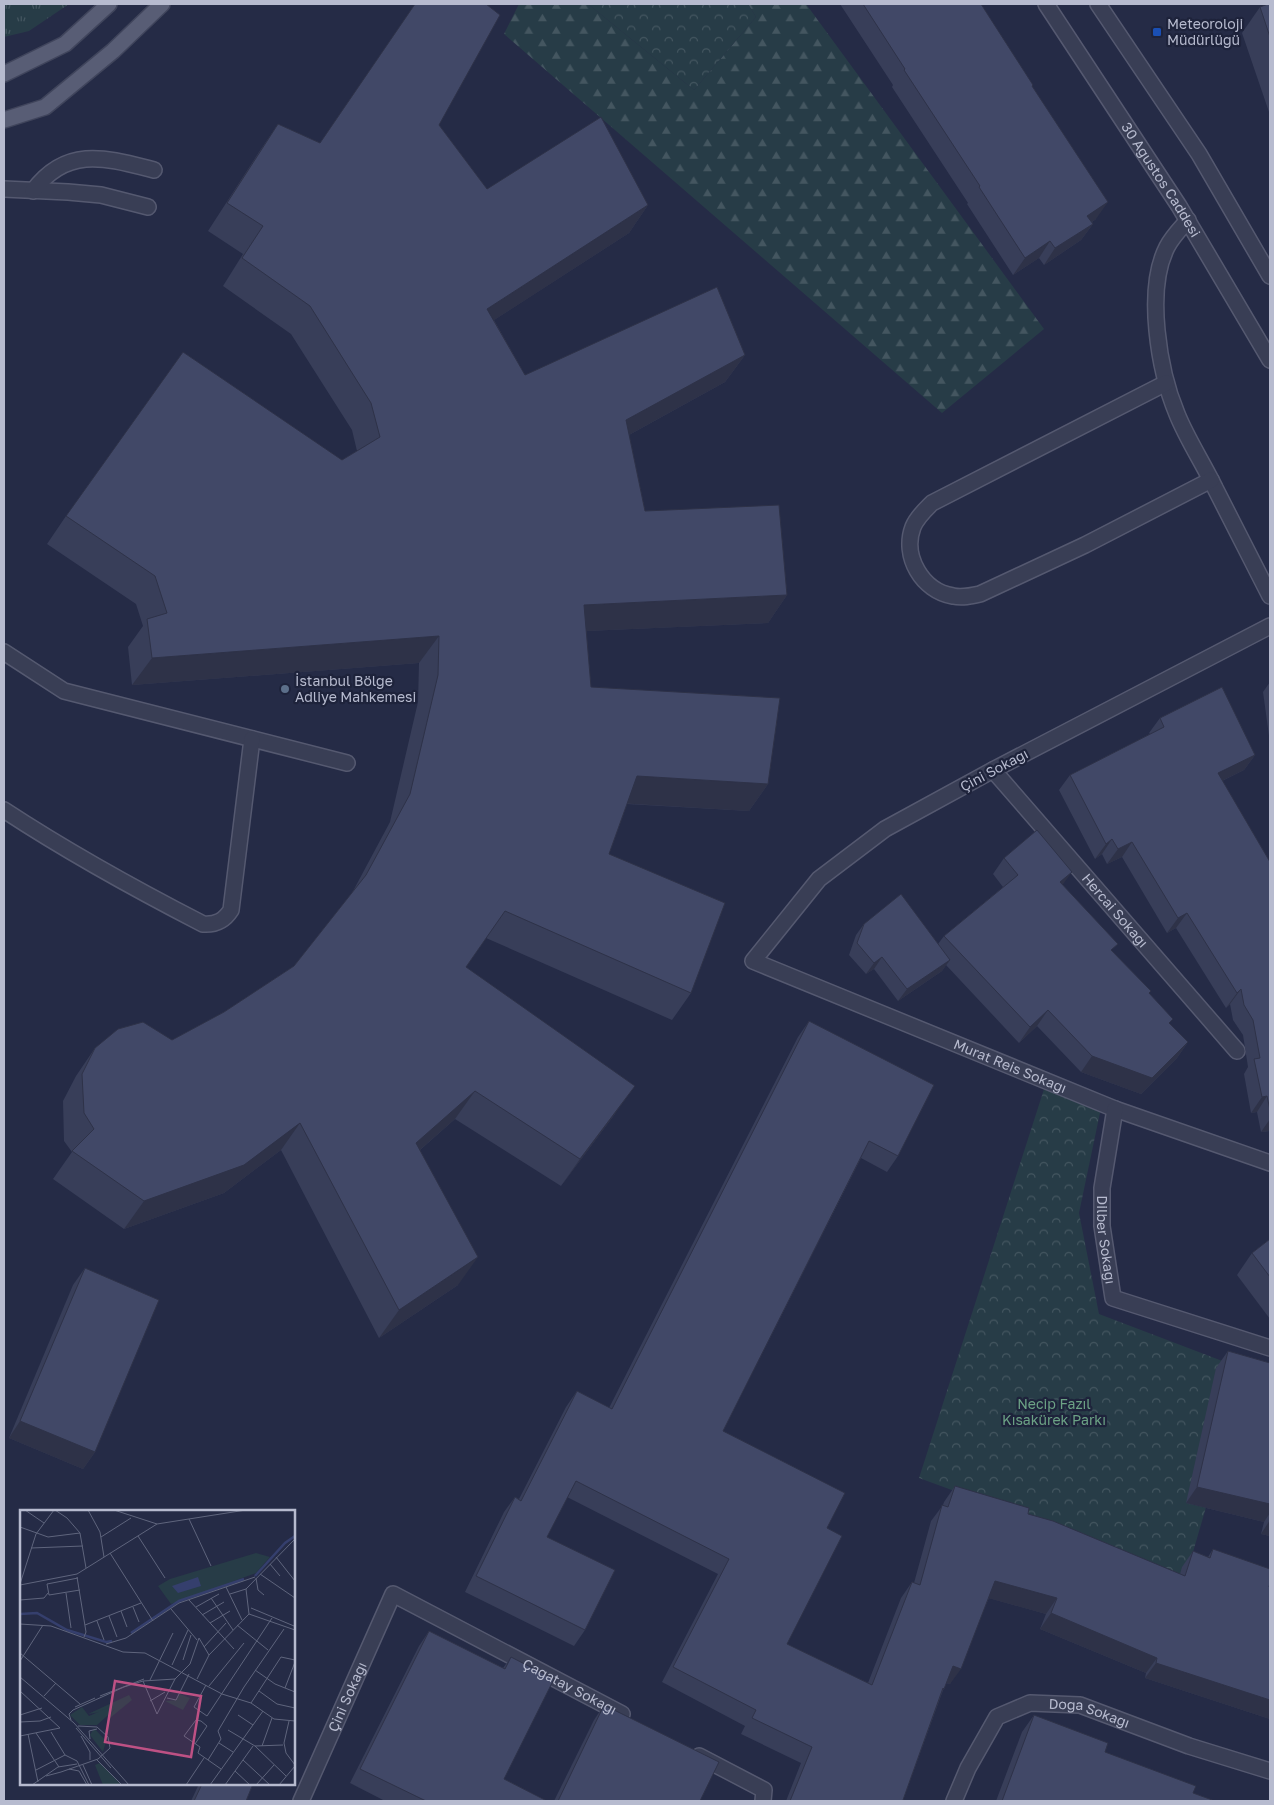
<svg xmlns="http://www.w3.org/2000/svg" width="1274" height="1805" font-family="'Golos Text',sans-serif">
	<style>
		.grass { fill: url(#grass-tufts) }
		.forest { fill: url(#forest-firs) }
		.park { fill: url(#park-crowns) }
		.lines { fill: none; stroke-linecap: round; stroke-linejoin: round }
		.minor-casing { stroke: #555970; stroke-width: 18 }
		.major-casing { stroke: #40455c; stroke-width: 18 }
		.minor { stroke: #393e55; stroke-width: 15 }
		.major { stroke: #585d75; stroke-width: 15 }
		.wall { fill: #383e59 }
		.shaded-wall { fill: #2e3248 }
		.building { fill: #414867; stroke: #2e3248 }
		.transit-dot { fill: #1a4fb4; stroke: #1e233b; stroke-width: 2 }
		.service-dot { fill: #5c6f8a; stroke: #1e233b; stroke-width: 2 }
		.labels { text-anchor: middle; stroke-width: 4.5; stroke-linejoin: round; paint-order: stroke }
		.poi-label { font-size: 14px; fill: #b7bbcf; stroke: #1e233b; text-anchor: start }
		.street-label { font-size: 14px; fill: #b7bbcf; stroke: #1e233b }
		.park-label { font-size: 14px; fill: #6ca285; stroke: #1e233b }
		.inset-river { fill: none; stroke: #353f6d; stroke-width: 2.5 }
		.inset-road { fill: none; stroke: #5f657d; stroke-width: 1 }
		.view { fill: #be5184; fill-opacity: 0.15; stroke: #be5184; stroke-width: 2.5 }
		.inset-edge { fill: none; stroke: #b7bbcf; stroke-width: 2.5 }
	</style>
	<defs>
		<pattern id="grass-tufts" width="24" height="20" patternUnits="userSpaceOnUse" patternTransform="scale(1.25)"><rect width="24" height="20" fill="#273c47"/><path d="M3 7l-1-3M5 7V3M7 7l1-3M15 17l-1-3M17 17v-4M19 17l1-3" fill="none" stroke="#445660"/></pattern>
		<pattern id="forest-firs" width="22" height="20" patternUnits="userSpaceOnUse" patternTransform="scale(1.25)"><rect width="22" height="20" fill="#273c47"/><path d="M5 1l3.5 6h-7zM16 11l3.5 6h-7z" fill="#445660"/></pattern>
		<pattern id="park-crowns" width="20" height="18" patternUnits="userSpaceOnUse" patternTransform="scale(1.25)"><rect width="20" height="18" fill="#273c47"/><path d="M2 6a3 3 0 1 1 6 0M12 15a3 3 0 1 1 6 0" fill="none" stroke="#445660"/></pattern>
	</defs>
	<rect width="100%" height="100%" fill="#252b46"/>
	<polygon class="grass" points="4,4 69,4 29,31 4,37"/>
	<polygon class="forest" points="519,4 588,4 694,90 756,17 748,4 806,4 1044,329 942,413 504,34"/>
	<g class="park">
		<polygon points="588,4 748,4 756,17 694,90"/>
		<polygon points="1046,1083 1101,1108 1079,1213 1099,1314 1246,1370 1186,1576 919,1478"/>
	</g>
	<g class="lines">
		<defs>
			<g id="minor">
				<path id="s1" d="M1046,4L1179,206L1270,360"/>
				<polyline points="1098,4 1199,154 1270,276"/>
				<polyline points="4,189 68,192 101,195 148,207"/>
				<path d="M33,191C67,145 107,158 154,170"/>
				<path d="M1188,220C1180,229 1172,237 1167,247C1145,290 1159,371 1177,414C1187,439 1203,463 1215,488C1233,524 1252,560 1270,596"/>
				<path d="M1166,383L932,503C925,510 917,517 913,527C902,556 922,591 953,596C962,598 971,596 980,594L1085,545L1211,480"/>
				<path id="s2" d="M1270,626L993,770L885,829L819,879L753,961L1115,1109L1270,1163"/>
				<polyline points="4,652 64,691 347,763"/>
				<path id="s3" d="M993,770L1237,1051"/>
				<path d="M4,810C68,852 135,889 203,924C216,925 224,921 231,910L252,739"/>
				<path id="s4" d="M1115,1109L1102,1188V1226L1113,1298L1270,1348"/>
				<polyline points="699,1756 764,1790 763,1801"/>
				<path id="s5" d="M301,1801L393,1594L622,1714"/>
				<path id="s6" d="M954,1801L968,1768L997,1717L1030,1703L1080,1705L1189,1746L1270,1771"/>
			</g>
			<g id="major">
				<polyline points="4,74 65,44 109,4"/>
				<polyline points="4,120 45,107 113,51 162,4"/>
			</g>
		</defs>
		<use href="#minor" class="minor-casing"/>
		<use href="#major" class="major-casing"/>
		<use href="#minor" class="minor"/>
		<use href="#major" class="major"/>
	</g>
	<g class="wall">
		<polygon points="840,4 981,4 1032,87 1096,219 1092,222 1093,224 1081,240 1044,265 1039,258 1013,275 967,204 968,203 892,87 893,85"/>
		<polygon points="1270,4 1270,112 1269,112 1242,33 1260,7"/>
		<polygon points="278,124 320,143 439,125 487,189 648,205 629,233 494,320 525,375 745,355 725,382 629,435 645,511 787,595 768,623 586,631 591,687 768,784 749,811 627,804 609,854 691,993 672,1020 486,938 466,967 615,1114 561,1186 455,1119 420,1150 458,1285 379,1338 281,1150 224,1193 124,1229 53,1179 72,1152 64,1141 63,1101 76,1076 95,1048 172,1040 224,1012 294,966 352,893 390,822 418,702 419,663 132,685 128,647 143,626 136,604 47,544 66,516 342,460 357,451 352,430 291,334 223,286 243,254 208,231 259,152"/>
		<polygon points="1270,682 1270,743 1263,692"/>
		<polygon points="1160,718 1255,755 1244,770 1222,781 1270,862 1270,1131 1261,1132 1257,1112 1251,1113 1244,1074 1248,1067 1243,1035 1233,1020 1230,1004 1226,1008 1176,928 1167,933 1122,857 1107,864 1102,854 1095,859 1059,790 1070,775 1150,734 1149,733"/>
		<polygon points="1004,858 1063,885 1113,952 1149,994 1170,1024 1188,1042 1177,1058 1141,1094 1081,1072 1037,1026 1019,1043 946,965 942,971 898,1001 874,969 866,974 849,955 856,935 864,924 938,944 944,936 1003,887 993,874"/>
		<polygon points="809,1021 898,1156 887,1172 861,1158 723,1431 827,1528 787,1644 868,1683 901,1598 912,1582 914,1583 931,1521 943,1505 944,1502 955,1486 1028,1514 1180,1574 1182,1567 1193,1551 1208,1557 1213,1549 1270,1588 1270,1719 1145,1678 1146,1673 1040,1629 1046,1614 989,1598 950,1684 946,1683 942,1693 903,1800 906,1801 786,1801 801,1763 741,1734 745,1726 662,1682 718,1574 567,1497 547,1537 585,1630 574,1646 465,1592 504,1512 515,1497 519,1499 566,1407 577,1391 609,1408 798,1037"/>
		<polygon points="1270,1239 1270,1319 1237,1275 1252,1253"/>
		<polygon points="85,1268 95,1452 83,1469 9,1438 73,1285"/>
		<polygon points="1228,1351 1270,1363 1270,1536 1261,1534 1264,1522 1186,1503 1216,1368"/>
		<polygon points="429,1631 503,1668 511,1657 504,1779 547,1801 385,1801 350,1783 419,1646"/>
		<polygon points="604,1705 700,1801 554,1801 594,1720"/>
		<polygon points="1034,1715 1105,1752 1193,1793 1215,1801 996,1801 1022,1732"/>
		<polygon points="199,1784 253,1784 246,1801 191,1801"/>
	</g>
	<g class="shaded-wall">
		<polygon points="1108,202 1096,219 1076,233 1087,216"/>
		<polygon points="648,205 629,233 468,337 487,309"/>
		<polygon points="1093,224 1081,240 1044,265 1055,248"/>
		<polygon points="1050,241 1039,258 1013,275 1025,258"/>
		<polygon points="745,355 725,382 607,447 626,420"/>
		<polygon points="787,595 768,623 564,632 584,605"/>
		<polygon points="439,636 419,663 132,685 152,658"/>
		<polygon points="1255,755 1244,770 1207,788 1218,773"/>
		<polygon points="637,776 768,784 749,811 618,803"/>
		<polygon points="1112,839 1102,854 1095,859 1106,844"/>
		<polygon points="1132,842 1122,857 1107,864 1118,849"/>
		<polygon points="1072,872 1061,887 1060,882"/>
		<polygon points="1187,913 1176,928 1167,933 1178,918"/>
		<polygon points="882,957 874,969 866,974 874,963"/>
		<polygon points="950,960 942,971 898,1001 907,989"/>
		<polygon points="1241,989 1230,1004 1226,1008 1237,993"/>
		<polygon points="1048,1010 1037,1026 1019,1043 1030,1027"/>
		<polygon points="1188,1042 1177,1058 1141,1094 1081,1072 1092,1056"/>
		<polygon points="635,1086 615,1114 561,1186 580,1159"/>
		<polygon points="475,1091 455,1119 397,1170 416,1143"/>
		<polygon points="1267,1096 1257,1112 1251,1113 1262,1097"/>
		<polygon points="1270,1119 1270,1131 1261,1132"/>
		<polygon points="300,1123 281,1150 224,1193 124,1229 144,1201"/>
		<polygon points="478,1257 458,1285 379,1338 399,1310"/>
		<polygon points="20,1421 95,1452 83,1469 9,1438"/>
		<polygon points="1197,1487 1270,1504 1270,1513 1264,1522 1186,1503"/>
		<polygon points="1270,1520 1270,1536 1261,1534"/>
		<polygon points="995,1581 1057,1598 1046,1614 984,1597"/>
		<polygon points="1051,1613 1157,1658 1146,1673 1040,1629"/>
		<polygon points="1156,1663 1270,1700 1270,1719 1145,1678"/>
		<polygon points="953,1666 961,1669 950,1684 942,1682"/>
	</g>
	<g class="building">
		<polygon points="415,4 486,4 500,15 439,125 487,189 601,117 648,205 487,309 525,375 717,287 745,355 626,420 645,511 779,505 787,595 584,605 591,687 780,698 768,784 637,776 609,854 725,903 691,993 505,911 466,967 635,1086 580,1159 475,1091 416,1143 478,1257 399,1310 300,1123 244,1165 144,1201 72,1151 94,1129 84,1113 82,1074 95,1048 118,1029 143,1022 172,1040 224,1012 294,966 366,875 410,794 438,675 439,636 152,658 147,619 167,613 155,576 66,516 183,352 342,460 380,437 371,403 310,306 242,258 263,226 227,203 278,124 320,143"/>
		<polygon points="863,4 981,4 1033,85 1032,86 1108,202 1087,216 1093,224 1055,248 1050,241 1025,258 979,187 980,186 904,70 905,69"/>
		<polygon points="1268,4 1270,4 1270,37 1260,7"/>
		<polygon points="1222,687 1255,755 1218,773 1270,862 1270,1110 1267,1096 1262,1097 1254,1059 1260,1058 1253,1020 1244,1005 1241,989 1237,993 1187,913 1178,918 1132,842 1118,849 1112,839 1106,844 1070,775 1164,727 1160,718"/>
		<polygon points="1037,830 1072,872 1060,882 1118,944 1111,950 1151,991 1149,993 1173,1019 1169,1023 1188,1042 1152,1078 1092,1056 1048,1010 1030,1027 944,936 1018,875 1004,858"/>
		<polygon points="901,894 950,960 907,989 882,957 874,963 857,943 864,924"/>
		<polygon points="809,1021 934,1085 898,1156 869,1141 723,1431 845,1493 827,1528 842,1536 787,1644 872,1685 912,1582 920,1585 942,1505 948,1507 955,1486 1029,1508 1028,1514 1053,1521 1185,1576 1193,1551 1210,1558 1213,1549 1270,1569 1270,1583 1269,1587 1270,1588 1270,1700 1156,1663 1157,1658 1051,1613 1057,1598 995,1581 961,1669 953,1666 944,1689 943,1688 903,1800 906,1801 790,1801 812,1747 752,1718 756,1710 673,1667 729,1559 576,1481 547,1537 615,1570 585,1630 476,1576 515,1497 521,1501 577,1391 612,1409"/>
		<polygon points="1270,1239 1270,1277 1252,1253"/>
		<polygon points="85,1268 159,1300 95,1452 20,1421"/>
		<polygon points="1228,1351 1270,1363 1270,1504 1197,1487"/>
		<polygon points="429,1631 505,1669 511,1657 554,1679 504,1779 547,1801 426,1801 360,1769"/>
		<polygon points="604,1705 719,1762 700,1801 558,1801"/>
		<polygon points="1034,1715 1108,1743 1105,1752 1196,1786 1193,1793 1215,1801 1002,1801"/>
		<polygon points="202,1784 253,1784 246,1801 194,1801"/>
	</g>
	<rect class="transit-dot" x="1152" y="27" width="10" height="10" rx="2.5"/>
	<circle class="service-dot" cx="285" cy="689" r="5"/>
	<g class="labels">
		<g class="poi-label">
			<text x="1167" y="29">Meteoroloji<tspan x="1167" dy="16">Müdürlüğü</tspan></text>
			<text x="295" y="686">İstanbul Bölge<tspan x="295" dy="16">Adliye Mahkemesi</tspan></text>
		</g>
		<g class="street-label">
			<text dy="5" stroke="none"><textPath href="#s1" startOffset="210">30 Ağustos Caddesi</textPath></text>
			<text transform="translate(994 770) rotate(-28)" y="5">Çini Sokağı</text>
			<text dy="5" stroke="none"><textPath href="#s3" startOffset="186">Hercai Sokağı</textPath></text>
			<text dy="5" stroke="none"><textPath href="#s2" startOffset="901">Murat Reis Sokağı</textPath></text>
			<text dy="5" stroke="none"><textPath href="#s4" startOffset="132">Dilber Sokağı</textPath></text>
			<text dy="5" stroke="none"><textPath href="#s5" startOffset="426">Çağatay Sokağı</textPath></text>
			<text dy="5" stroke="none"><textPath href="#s5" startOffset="114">Çini Sokağı</textPath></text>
			<text dy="5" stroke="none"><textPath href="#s6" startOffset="191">Doğa Sokağı</textPath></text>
		</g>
		<g class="park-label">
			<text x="1054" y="1409">Necip Fazıl<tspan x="1054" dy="16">Kısakürek Parkı</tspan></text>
		</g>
	</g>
	<g transform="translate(20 1510)">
		<rect width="275" height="275" fill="#252b46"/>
		<path d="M74,218L86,231L83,242L70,225Z" fill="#273c47"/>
		<path d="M109,185L112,190L90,208L87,206L94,200L68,204ZM80,253L101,275H83L75,255Z" fill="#273c47"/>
		<path d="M236,43L250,47L236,63L151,94L138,76L150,69ZM160,184L170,188L163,200L145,191L156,190ZM92,196L95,199L77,215H60L50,205L62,197L69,206Z" fill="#273c47"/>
		<path d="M178,67L181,76L158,83L152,76Z" fill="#353f6d"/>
		<path class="inset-river" d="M235,66L265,33L275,26M0,104L17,103L47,120L86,132L92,131M111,123L159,91L224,69"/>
		<path class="inset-road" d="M5,0L24,13M35,0L47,8L60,23L66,58M68,0L80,22L84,47M94,0L137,14M169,9L191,56M0,17L28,27L60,23M118,26L145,68M81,27L111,8M11,38L63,36M90,43L133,111M256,47L275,71M250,54L260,66M240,64L275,88M57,67L66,122L64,127M58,68L27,74L29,85L60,80M236,68L238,80L244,85M0,74L16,24L34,0M0,75L57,64L137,14L226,0M206,77L222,110M46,83L51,118M210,84L226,79M191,88L213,120M0,90L24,88L28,83M169,90L214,139M113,97L119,112M176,97L199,84M231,98L274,116M151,99L177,130M101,101L107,117M229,104L275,120M182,105L204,92M89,106L97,127M77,111L84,130M190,113L210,101M0,114L31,116L103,142L125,143L202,184L231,193L254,209L275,211M65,115L121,93M217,115L248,140M86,134L106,128L159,93L235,67M184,137L206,113M0,143L60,194M163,150L171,125M0,151L23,115M152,155L168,120M235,160L255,174L275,182M0,167L54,213L109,275M177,169L189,145L229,104L226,79L275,29M130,170L153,123M123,171L137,204L155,169M186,175L174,197L187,206L252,108M189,176L224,133M265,178L275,152M0,181L40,218L0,226M239,181L257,194L275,198M24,186L36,173M80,186L124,169M147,188L156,190L169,164M130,191L145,182M231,193L261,147L275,150M55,197L75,188M0,205L22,198M218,205L233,215M51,210L49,204L53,200L104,177L123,171L155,169L170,154L179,128L189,145M181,211L176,210L164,226L180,237L178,243L201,259M269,211L264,233L266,243L275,255M0,212L20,211L31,207M56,218L91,258M208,220L235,236L266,266M31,222L45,245M16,223L39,257M8,224L18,272M61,226L70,242V250M70,229L69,221L77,219M199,233L213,242M175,234L187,216L181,211M235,236L263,235M242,236L252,208M45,245L57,251L69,275M77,250L102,275M188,250L201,229L198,221L224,177L264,119M223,250L250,275M63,255L72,275M38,257L57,254M49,259L59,261L67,275M16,260L45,245M215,261L230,275M41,262L78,249L90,238L88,227L77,217L58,216M26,266L41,262M12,275L38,257M166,275L184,248M190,275L243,201M205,275L233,236M236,275L254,255M259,275L275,256"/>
		<path class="view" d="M95,171L181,186L171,247L85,232Z"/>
		<rect width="275" height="275" class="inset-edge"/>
	</g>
	<rect width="1274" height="1805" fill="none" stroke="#b7bbcf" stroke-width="10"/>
</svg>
